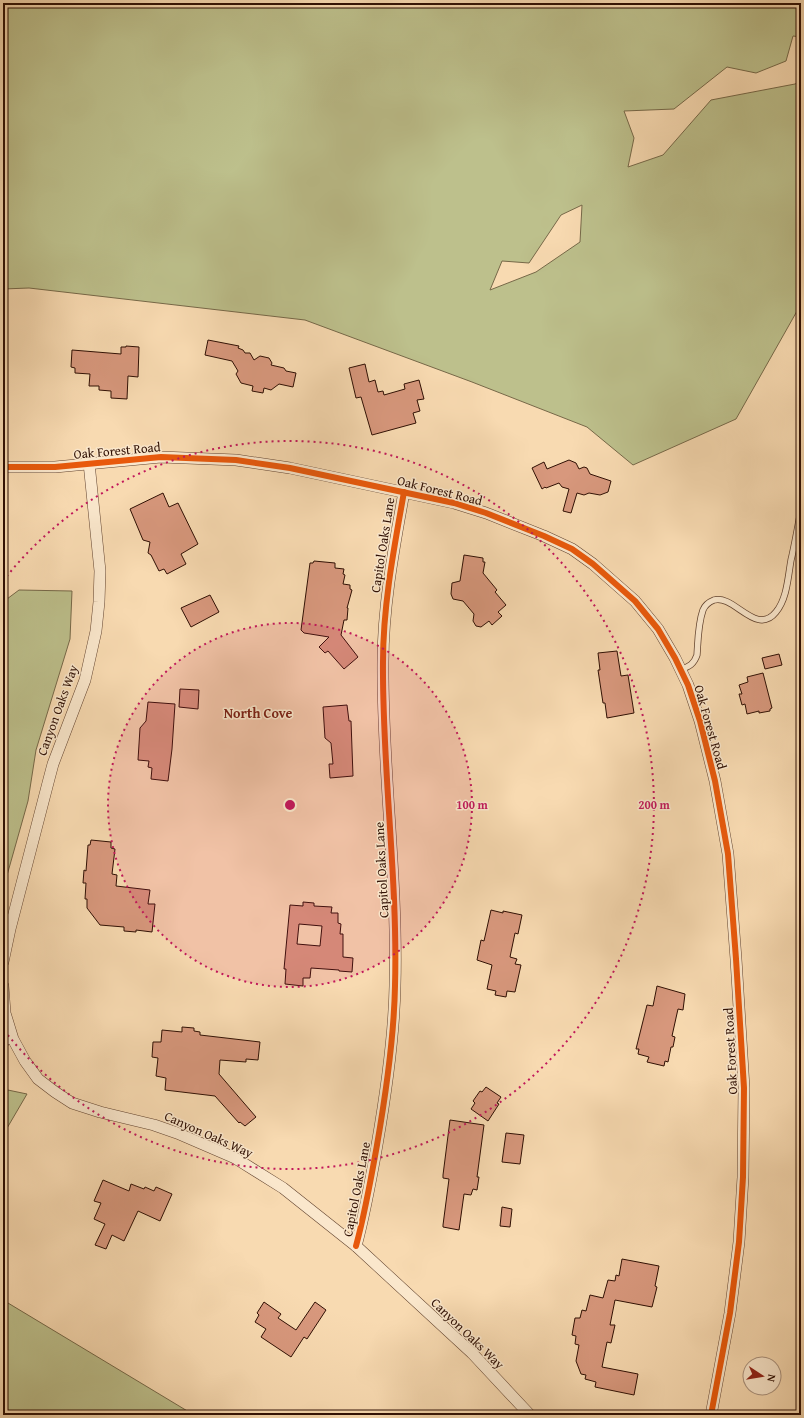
<svg xmlns="http://www.w3.org/2000/svg" width="804" height="1418" font-family="'Gentium Book Plus',serif">
	<style>
		.green { fill: #bdc08c; stroke: #766848; fill-rule: evenodd }
		.building { fill: #d8987d; stroke: #2f0f03; fill-rule: evenodd }
		.lines { fill: none; stroke-linecap: round; stroke-linejoin: round }
		.service-casing { stroke: #61422e; stroke-width: 7 }
		.minor-casing { stroke: #61422e; stroke-width: 12 }
		.service { stroke: #fae7cc; stroke-width: 5.5 }
		.minor { stroke: #fae7cc; stroke-width: 11 }
		.cycleway-casing { stroke: #fae7cc; stroke-width: 8 }
		.cycleway { stroke: #e8590c; stroke-width: 6 }
		.ring { fill: none; stroke: #c2185b; stroke-width: 2; stroke-dasharray: 2 4 }
		.labels { text-anchor: middle; stroke-width: 3; stroke-linejoin: round; paint-order: stroke }
		.street-label { font-size: 13px; fill: #2f0f03; stroke: #fae7cc }
		.neighbourhood-label { font-size: 14px; font-weight: bold; fill: #7a1f14; stroke: #fae7cc }
		.centre { fill: #c2185b; stroke: #fae7cc; stroke-width: 2 }
		.ring-label { font-size: 12px; text-anchor: middle; font-weight: bold; fill: #c2185b; stroke: #fae7cc; stroke-width: 3; stroke-linejoin: round; paint-order: stroke }
	</style>
	<rect width="100%" height="100%" fill="#f8dab1"/>
	<filter id="stains"><feTurbulence type="fractalNoise" baseFrequency=".005" numOctaves="4"/><feColorMatrix values="0 0 0 0 .2 0 0 0 0 .09 0 0 0 0 .02 0 0 0 .5 -.17"/></filter>
	<radialGradient id="worn" r=".72"><stop offset=".6" stop-color="#630" stop-opacity="0"/><stop offset="1" stop-color="#630" stop-opacity=".3"/></radialGradient>
	<g class="green">
		<path d="M3,3H801V37L793,36L786,61L756,73L727,67L674,109L624,111L634,138L628,167L663,155L711,100L795,84L801,81V304L736,419L633,465L587,427L472,382L305,320L29,288L3,289ZM582,205L580,242L536,272L490,290L502,261L529,263L561,215Z"/>
		<polygon points="19,590 72,591 70,639 36,750 28,801 4,886 3,886 3,602"/>
		<polygon points="3,1089 27,1094 3,1135"/>
		<polygon points="3,1300 194,1415 3,1415"/>
	</g>
	<g class="building">
		<polygon points="208,340 239,346 238,348 243,350 245,353 250,353 254,360 260,356 269,358 272,363 271,365 284,368 286,371 296,373 293,387 279,384 271,390 264,388 263,393 252,391 253,386 241,383 236,374 238,371 232,361 205,355"/>
		<polygon points="126,346 139,347 138,377 128,376 127,399 111,398 111,391 99,390 99,386 89,386 90,374 75,373 75,368 71,367 72,350 121,354 121,347 126,347"/>
		<polygon points="365,364 369,382 375,380 378,392 383,391 384,395 405,389 404,384 419,380 424,399 417,400 420,411 413,413 416,423 372,435 361,397 356,398 349,368"/>
		<polygon points="569,460 576,463 579,469 584,467 587,468 590,474 611,481 608,492 600,495 589,493 584,495 577,493 571,513 563,511 569,489 562,487 559,483 546,488 545,487 542,489 532,468 544,462 547,469"/>
		<polygon points="163,493 169,507 178,503 198,544 181,554 186,564 167,574 164,569 159,571 151,555 148,553 150,542 143,540 130,509"/>
		<polygon points="464,555 483,558 483,562 485,562 483,573 497,590 495,592 506,605 498,612 502,616 492,625 489,621 481,627 476,626 473,621 474,614 463,601 453,599 451,594 452,583 460,581"/>
		<polygon points="314,561 335,563 335,568 344,569 343,574 345,575 343,584 350,585 350,589 352,590 347,608 348,608 347,620 344,620 341,635 358,657 344,669 328,651 325,653 319,647 329,637 304,633 301,630 310,563 313,563"/>
		<polygon points="210,595 219,612 191,627 181,608"/>
		<polygon points="617,651 621,676 628,675 634,713 607,718 605,703 603,703 598,670 600,670 598,653"/>
		<polygon points="779,654 782,665 765,669 762,658"/>
		<polygon points="763,673 772,708 770,709 770,711 759,713 759,711 747,714 745,704 742,705 739,694 742,694 739,685 748,682 747,677"/>
		<polygon points="180,689 199,690 198,709 179,707"/>
		<polygon points="148,702 175,704 172,749 168,781 151,779 152,768 148,767 149,761 138,760 140,728 146,721"/>
		<polygon points="347,705 349,721 351,721 353,776 330,778 329,764 333,764 331,743 325,738 323,707"/>
		<polygon points="91,840 111,842 111,848 115,849 112,874 117,875 116,886 150,890 148,904 155,904 152,932 136,930 136,932 124,931 124,927 100,925 87,908 87,899 85,899 86,883 83,883 84,870 86,871 88,845 90,845"/>
		<path d="M303,902L314,903V906L332,907L331,913H338V923L341,924L340,934H343V957L353,958L352,972L339,971V970L311,968L310,978H303V986L285,984L286,969H284L290,905L303,906ZM299,924L322,926L320,946L297,944Z"/>
		<polygon points="491,910 503,913 503,911 522,915 518,934 515,933 510,957 517,959 515,964 521,965 515,992 507,991 506,997 495,995 496,991 487,989 492,965 477,960 481,940 484,941"/>
		<polygon points="657,986 685,994 683,1010 678,1009 672,1036 675,1037 673,1047 671,1047 668,1062 665,1061 664,1066 647,1062 649,1057 638,1054 639,1049 636,1049 647,1005 653,1006"/>
		<polygon points="182,1027 194,1028 194,1031 200,1032 200,1035 260,1042 258,1060 246,1059 246,1062 220,1060 219,1074 256,1117 245,1126 240,1122 239,1123 215,1096 165,1090 166,1078 156,1076 158,1058 152,1057 153,1042 161,1042 162,1030 182,1032"/>
		<polygon points="486,1087 501,1097 497,1103 499,1104 488,1121 471,1109 475,1103 473,1101 480,1091 482,1092"/>
		<polygon points="450,1120 484,1125 477,1177 479,1177 477,1190 473,1189 471,1195 464,1194 459,1230 443,1227 443,1225 449,1179 443,1178 443,1175"/>
		<polygon points="506,1133 524,1135 520,1164 502,1162"/>
		<polygon points="103,1180 129,1191 131,1184 144,1189 145,1187 154,1191 156,1187 172,1194 160,1221 138,1211 124,1241 112,1235 106,1249 95,1245 105,1224 94,1219 101,1203 94,1201"/>
		<polygon points="502,1207 512,1209 510,1227 500,1226"/>
		<polygon points="622,1259 659,1266 655,1286 657,1287 652,1307 615,1300 610,1325 615,1325 611,1343 607,1342 602,1367 638,1374 634,1395 595,1387 596,1382 585,1379 586,1375 581,1374 576,1361 579,1345 575,1344 576,1336 572,1335 575,1318 580,1318 582,1310 586,1311 590,1295 603,1298 608,1280 615,1281 616,1275 619,1276"/>
		<polygon points="264,1302 281,1314 278,1318 296,1330 315,1302 326,1310 307,1339 304,1337 291,1357 261,1337 266,1329 255,1322 259,1315 257,1313"/>
	</g>
	<g class="lines">
		<defs>
			<g id="service">
				<path d="M681,669C689,667 694,664 697,655C698,641 698,624 703,610C705,605 709,602 714,600C734,594 756,637 776,612C787,599 788,577 791,560C795,543 798,526 801,509"/>
				<polyline points="3,1044 13,1039"/>
			</g>
			<g id="minor">
				<polyline points="3,467 55,467 161,457 236,460 290,468 454,503 486,513 544,536 572,549 593,564 635,601 658,629 675,658 688,685 700,721 715,781 728,854 736,959 744,1088 743,1177 739,1242 730,1313 711,1415"/>
				<polyline points="3,962 10,929 49,779 53,764 85,680 96,631 99,602 100,571 89,463"/>
				<polyline points="3,986 5,1013 13,1039 25,1061 38,1079 55,1092 72,1103 100,1112 154,1125 177,1133 235,1158 283,1188 356,1246 472,1353 530,1415"/>
				<path d="M356,1246C365,1213 371,1179 377,1145C386,1093 394,1040 395,986C398,878 382,770 383,662C383,605 394,548 404,492"/>
			</g>
		</defs>
		<use href="#service" class="service-casing"/>
		<use href="#minor" class="minor-casing"/>
		<use href="#service" class="service"/>
		<use href="#minor" class="minor"/>
		<defs>
			<g id="cycleway">
				<polyline points="3,467 55,467 161,457 236,460 290,468 454,503 486,513 544,536 572,549 593,564 635,601 658,629 675,658 688,685 700,721 715,781 728,854 736,959 744,1088 743,1177 739,1242 730,1313 711,1415"/>
				<path d="M356,1246C365,1213 371,1179 377,1145C386,1093 394,1040 395,986C398,878 382,770 383,662C383,605 394,548 404,492"/>
			</g>
		</defs>
		<use href="#cycleway" class="cycleway-casing"/>
		<use href="#cycleway" class="cycleway"/>
	</g>
	<circle cx="290" cy="805" r="182" fill="#c2185b" fill-opacity=".12"/>
	<g class="ring">
		<circle cx="290" cy="805" r="182"/>
		<path d="M3 581A364 364 0 1 1 3 1029"/>
	</g>
	<g class="labels">
		<g class="street-label">
			<text transform="translate(117 450) rotate(-5)" y="5">Oak Forest Road</text>
			<text transform="translate(440 490) rotate(14)" y="5">Oak Forest Road</text>
			<text transform="translate(382 545) rotate(-81)" y="5">Capitol Oaks Lane</text>
			<text transform="translate(57 710) rotate(-70)" y="5">Canyon Oaks Way</text>
			<text transform="translate(711 727) rotate(74)" y="5">Oak Forest Road</text>
			<text transform="translate(381 870) rotate(-93)" y="5">Capitol Oaks Lane</text>
			<text transform="translate(730 1051) rotate(-93)" y="5">Oak Forest Road</text>
			<text transform="translate(209 1134) rotate(24)" y="5">Canyon Oaks Way</text>
			<text transform="translate(356 1189) rotate(-79)" y="5">Capitol Oaks Lane</text>
			<text transform="translate(468 1333) rotate(44)" y="5">Canyon Oaks Way</text>
		</g>
		<g class="neighbourhood-label">
			<text x="258" y="718">North Cove</text>
		</g>
	</g>
	<circle cx="290" cy="805" r="6" class="centre"/>
	<g class="ring-label">
		<text x="472" y="809">100 m</text>
		<text x="654" y="809">200 m</text>
	</g>
	<rect width="804" height="1418" fill="none" stroke="#f8dab1" stroke-width="16"/>
	<rect x="4" y="4" width="796" height="1410" fill="none" stroke="#2f0f03" stroke-width="2"/>
	<rect x="8" y="8" width="788" height="1402" fill="none" stroke="#2f0f03"/>
	<g transform="translate(762 1376) rotate(102)"><circle r="19" fill="#fae7cc" stroke="#a9917c"/>
	<path d="M0-3L7 15L0 10L-7 15Z" fill="#8f2418"/>
	<text y="-6" font-size="11" font-weight="bold" text-anchor="middle" fill="#2f0f03">N</text>
	</g>
	<rect width="100%" height="100%" filter="url(#stains)"/>
	<rect width="100%" height="100%" fill="url(#worn)"/>
</svg>
